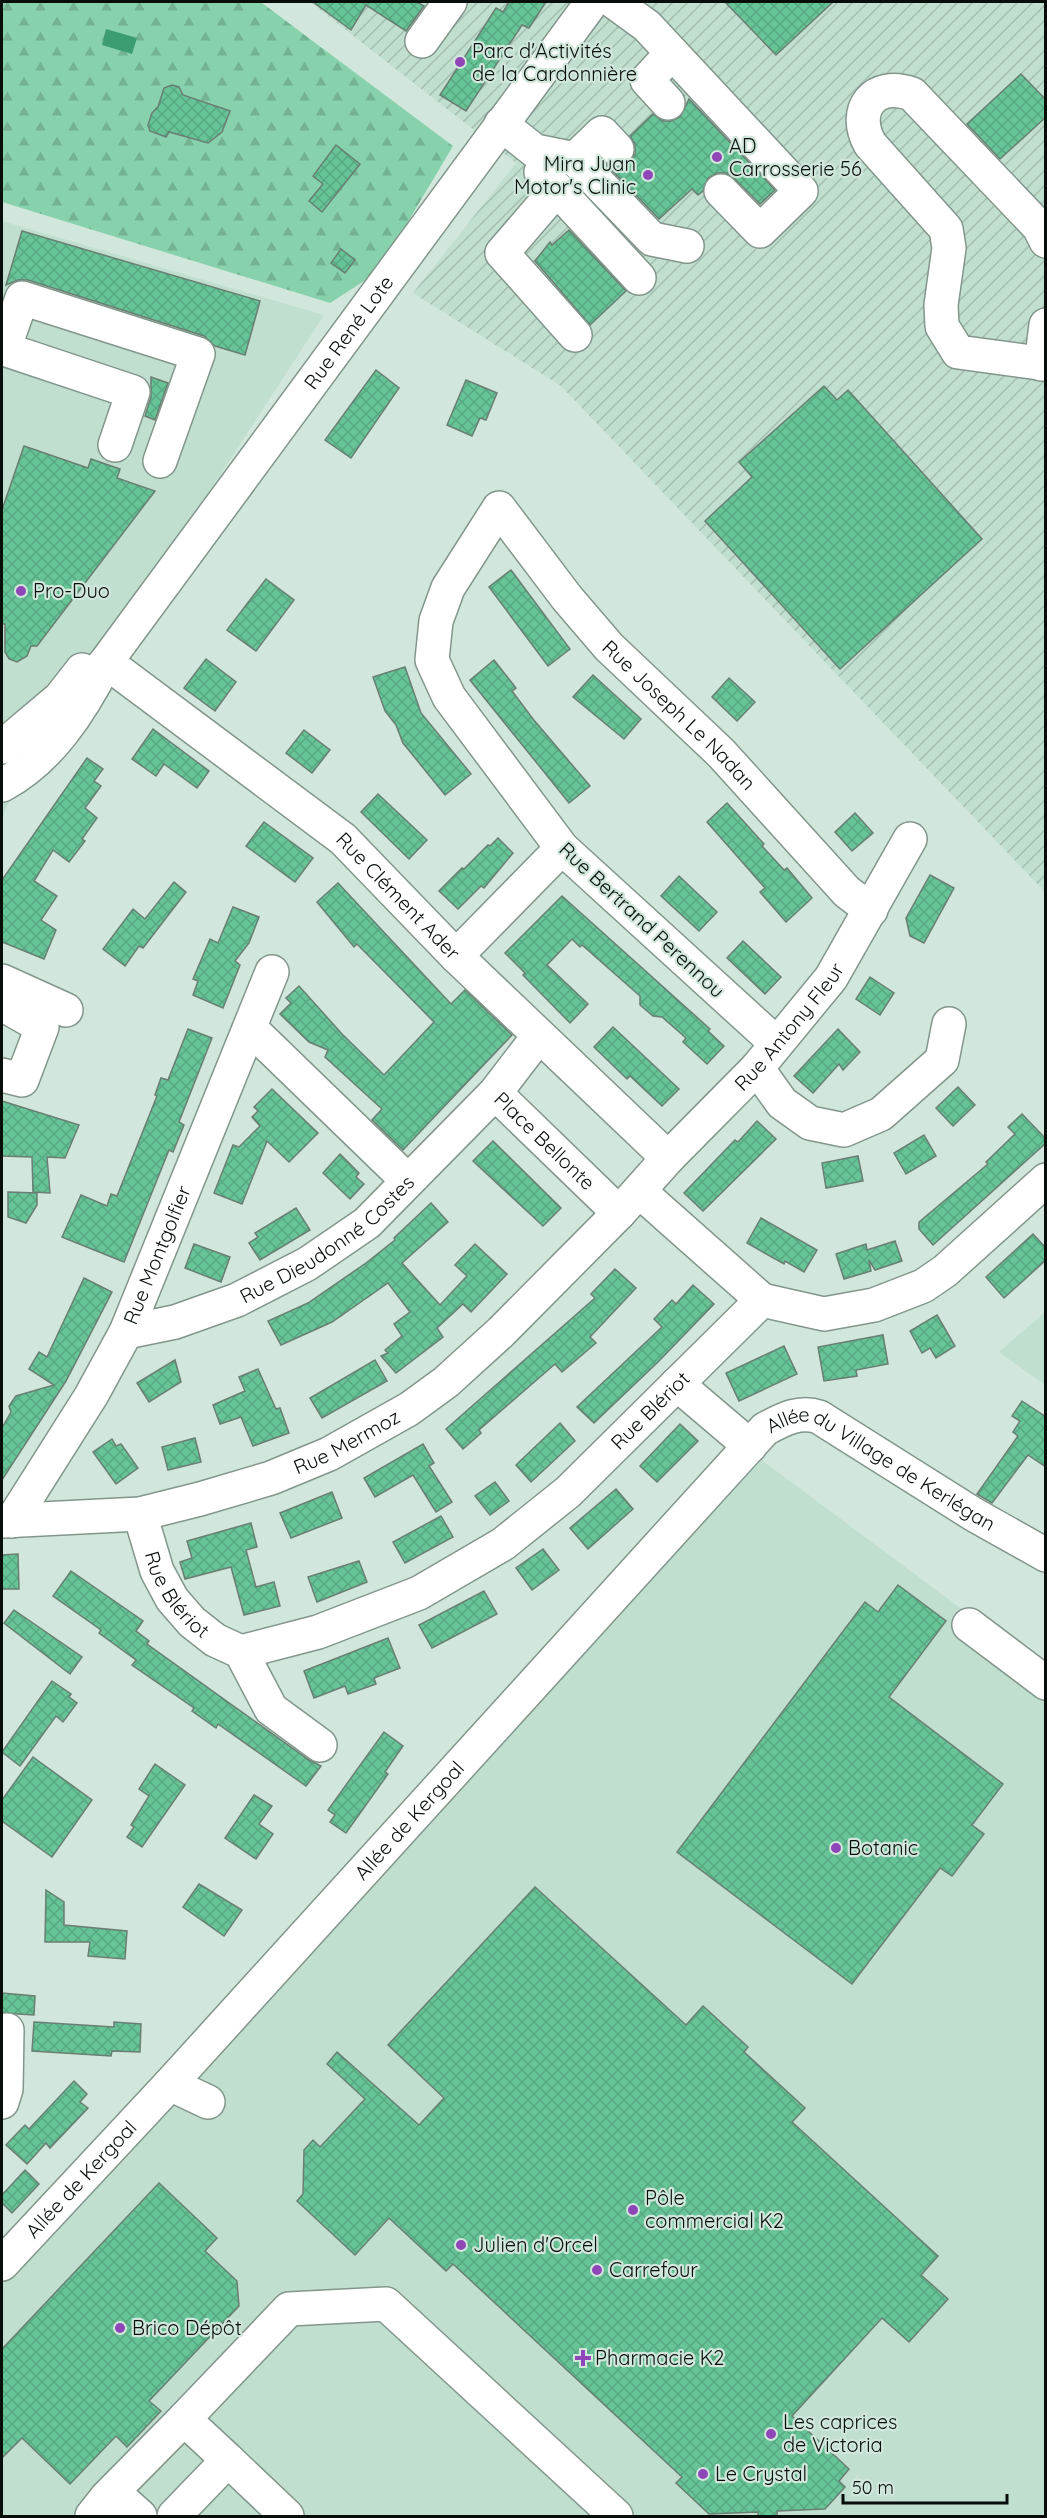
<svg xmlns="http://www.w3.org/2000/svg" width="1047" height="2518" font-family="Quicksand,sans-serif">
	<style>
		.built { fill: #c1dfce }
		.industrial { fill: url(#industrial-furrows) }
		.forest { fill: url(#forest-firs) }
		.water { fill: #3c9d72 }
		.building { fill: url(#building-cross-hatch); stroke: #6a7e73; stroke-width: 1.5 }
		.lines { fill: none; stroke-linecap: round; stroke-linejoin: round }
		.minor-casing { stroke: #82968b; stroke-width: 36 }
		.major-casing { stroke: #82968b; stroke-width: 36 }
		.minor { stroke: #fff; stroke-width: 33 }
		.major { stroke: #fff; stroke-width: 33 }
		.poi-dot { fill: #8f46b8; stroke: #d1e7db; stroke-width: 2 }
		.labels { text-anchor: middle; stroke-width: 4.5; stroke-linejoin: round; paint-order: stroke }
		.poi-label { font-size: 20px; fill: #080f0b; stroke: #d1e7db; text-anchor: start }
		.street-label { font-size: 20px; fill: #080f0b; stroke: #d1e7db }
	</style>
	<defs>
		<pattern id="industrial-furrows" width="10" height="10" patternUnits="userSpaceOnUse" patternTransform="scale(1.5)"><rect width="10" height="10" fill="#c1dfce"/><path d="M-1 1l2-2M0 10L10 0M9 11l2-2" fill="none" stroke="#a4beb0"/></pattern>
		<pattern id="forest-firs" width="22" height="20" patternUnits="userSpaceOnUse" patternTransform="scale(1.5)"><rect width="22" height="20" fill="#87d2ac"/><path d="M5 1l3.5 6h-7zM16 11l3.5 6h-7z" fill="#73b393"/></pattern>
		<pattern id="building-cross-hatch" width="8" height="8" patternUnits="userSpaceOnUse" patternTransform="scale(1.5)"><rect width="8" height="8" fill="#66c497"/><path d="M0 0l8 8M0 8l8-8" fill="none" stroke="#57a781"/></pattern>
	</defs>
	<rect width="100%" height="100%" fill="#d1e7db"/>
	<g class="built">
		<polygon points="2,221 324,315 11,797 2,818"/>
		<polygon points="1045,1312 1045,1385 999,1352"/>
		<polygon points="759,1458 1045,1671 1045,2516 2,2516 2,2283"/>
	</g>
	<polygon class="industrial" points="310,2 1045,2 1045,892 561,386 413,293 516,163"/>
	<polygon class="forest" points="2,2 262,3 453,146 378,272 330,303 2,202"/>
	<polygon class="water" points="106,29 137,38 132,54 102,45"/>
	<g class="building">
		<polygon points="313,2 417,2 424,6 406,31 366,5 351,30"/>
		<polygon points="509,2 546,2 529,28 522,25 466,111 440,95 496,8 503,12"/>
		<polygon points="725,2 833,2 776,55"/>
		<polygon points="1021,74 1046,100 1046,117 1000,159 967,124"/>
		<polygon points="172,85 179,87 183,95 230,111 222,132 208,143 169,132 166,137 150,131 148,125 152,113 158,107 164,88"/>
		<polygon points="689,99 775,190 760,204 734,178 726,173 717,173 708,178 703,191 698,195 692,189 659,219 605,163 621,167 629,163 635,154 635,144 630,136 653,114 663,121 671,121 680,117"/>
		<polygon points="336,145 360,164 322,212 309,201 323,184 313,176"/>
		<polygon points="569,230 626,291 590,325 535,261 550,242 552,245"/>
		<polygon points="22,231 260,301 245,355 215,346 204,336 28,280 18,280 6,285"/>
		<polygon points="341,249 355,260 345,273 331,263"/>
		<polygon points="376,370 399,388 351,458 325,440"/>
		<polygon points="151,377 168,383 155,420 145,416 151,397"/>
		<polygon points="466,380 497,393 486,420 480,418 472,436 447,425"/>
		<polygon points="824,386 837,400 848,390 982,539 840,669 705,521 752,477 739,462"/>
		<polygon points="24,446 88,468 91,459 120,469 117,478 155,491 37,646 31,646 27,656 17,662 9,659 5,652 5,624 2,624 2,510"/>
		<polygon points="511,570 570,649 548,666 489,587"/>
		<polygon points="266,579 294,600 256,651 227,630"/>
		<polygon points="206,659 236,682 215,711 184,688"/>
		<polygon points="494,660 516,688 512,691 533,719 590,786 569,803 470,680"/>
		<polygon points="405,667 421,713 471,774 445,795 403,743 396,725 385,711 373,677"/>
		<polygon points="593,675 641,719 624,739 573,697"/>
		<polygon points="729,678 755,702 737,721 712,697"/>
		<polygon points="153,729 209,771 197,788 164,764 156,776 132,759"/>
		<polygon points="304,730 330,750 312,773 286,753"/>
		<polygon points="87,758 103,769 94,781 101,786 85,808 97,818 82,839 85,841 69,862 53,850 34,881 57,896 41,920 56,930 44,959 2,942 2,880"/>
		<polygon points="378,794 427,840 409,859 361,812"/>
		<polygon points="727,803 764,844 762,846 784,870 787,868 812,898 786,922 760,892 765,888 707,822"/>
		<polygon points="855,813 873,833 852,851 835,832"/>
		<polygon points="264,822 313,858 295,882 246,846"/>
		<polygon points="498,838 513,853 484,888 481,886 458,909 439,891 462,868 464,869 488,845 490,846"/>
		<polygon points="930,875 954,888 924,943 910,936 906,918"/>
		<polygon points="679,876 717,912 699,931 661,896"/>
		<polygon points="174,882 186,892 143,948 139,946 125,966 103,949 133,909 145,919"/>
		<polygon points="338,883 451,1004 465,990 512,1035 403,1150 372,1120 382,1109 325,1057 328,1050 309,1042 280,1014 291,1003 286,998 299,986 342,1034 384,1075 434,1022 357,944 354,947 317,902"/>
		<polygon points="562,896 710,1029 708,1031 724,1046 707,1064 683,1042 686,1038 662,1017 653,1016 640,1005 640,996 582,945 580,947 572,939 547,965 588,1004 570,1023 523,975 525,973 505,953"/>
		<polygon points="233,907 259,917 249,943 235,961 240,965 223,1008 193,995 198,981 193,979 210,939 218,943"/>
		<polygon points="743,941 781,977 765,994 727,958"/>
		<polygon points="870,977 894,993 880,1015 856,999"/>
		<polygon points="613,1027 679,1089 662,1106 630,1076 627,1079 594,1047"/>
		<polygon points="188,1029 212,1038 179,1122 184,1125 173,1152 169,1150 124,1262 62,1237 81,1195 107,1206 111,1194 117,1196 157,1096 155,1095 161,1078 168,1080"/>
		<polygon points="838,1029 860,1052 843,1070 839,1064 813,1093 794,1076"/>
		<polygon points="958,1087 975,1105 953,1126 936,1108"/>
		<polygon points="272,1089 318,1133 289,1162 267,1141 242,1204 214,1193 233,1145 239,1147 260,1126 252,1117 258,1111 254,1107"/>
		<polygon points="2,1101 79,1125 65,1158 47,1157 50,1193 33,1192 32,1157 2,1156"/>
		<polygon points="1022,1114 1046,1139 1046,1143 933,1245 919,1229 919,1222 988,1164 986,1162 1015,1134 1008,1127"/>
		<polygon points="757,1121 776,1139 703,1211 684,1193 735,1140 738,1142"/>
		<polygon points="924,1135 936,1156 906,1174 894,1153"/>
		<polygon points="493,1141 561,1208 543,1226 473,1161"/>
		<polygon points="340,1154 359,1173 356,1177 364,1184 350,1199 323,1173"/>
		<polygon points="858,1156 863,1181 826,1188 822,1163"/>
		<polygon points="8,1192 37,1193 37,1205 26,1223 8,1217"/>
		<polygon points="431,1203 448,1222 402,1263 440,1305 467,1276 455,1265 475,1244 507,1274 471,1312 463,1304 437,1328 443,1337 396,1373 381,1356 388,1353 385,1350 402,1336 394,1324 410,1312 388,1283 332,1322 281,1345 268,1321 308,1303 366,1263 395,1240 394,1238"/>
		<polygon points="296,1208 310,1230 260,1260 249,1243 258,1237 255,1233"/>
		<polygon points="761,1218 817,1250 804,1272 785,1261 784,1264 747,1243"/>
		<polygon points="1033,1234 1046,1248 1046,1260 1004,1298 986,1277"/>
		<polygon points="895,1241 902,1261 875,1270 869,1260 871,1271 844,1279 836,1254 866,1244 867,1250"/>
		<polygon points="194,1244 230,1257 221,1282 185,1268"/>
		<polygon points="615,1269 636,1288 590,1337 596,1343 562,1372 555,1364 479,1430 481,1433 463,1449 446,1429 595,1298 591,1294"/>
		<polygon points="84,1278 112,1292 66,1381 2,1480 2,1428 11,1412 9,1406 16,1396 54,1385 29,1369 39,1352 47,1357"/>
		<polygon points="693,1285 714,1304 658,1362 594,1423 577,1407 662,1327 654,1319 672,1300 676,1304"/>
		<polygon points="937,1315 955,1346 936,1358 930,1348 922,1353 910,1331"/>
		<polygon points="883,1335 888,1364 856,1370 857,1376 824,1381 818,1347"/>
		<polygon points="784,1346 797,1374 739,1401 726,1373"/>
		<polygon points="175,1360 181,1382 149,1402 137,1383"/>
		<polygon points="375,1360 387,1381 322,1418 310,1398"/>
		<polygon points="258,1369 276,1409 280,1408 289,1433 253,1446 241,1417 220,1424 213,1405 245,1391 239,1377"/>
		<polygon points="1022,1401 1046,1417 1046,1467 1028,1455 992,1503 977,1494 1018,1436 1013,1432 1020,1421 1012,1416"/>
		<polygon points="560,1423 575,1441 531,1482 516,1465"/>
		<polygon points="680,1424 698,1441 657,1482 640,1466"/>
		<polygon points="195,1438 201,1462 168,1470 162,1447"/>
		<polygon points="112,1439 116,1446 121,1444 138,1468 116,1484 93,1452"/>
		<polygon points="423,1444 434,1463 429,1466 452,1502 436,1512 413,1475 375,1497 364,1478"/>
		<polygon points="495,1482 509,1501 490,1515 475,1496"/>
		<polygon points="616,1489 633,1509 588,1549 570,1528"/>
		<polygon points="332,1492 342,1518 291,1538 280,1513"/>
		<polygon points="441,1516 453,1537 405,1563 393,1542"/>
		<polygon points="251,1523 257,1547 246,1550 256,1587 274,1582 280,1606 244,1615 231,1567 185,1579 180,1562 192,1558 187,1541"/>
		<polygon points="543,1549 559,1570 532,1590 516,1568"/>
		<polygon points="18,1554 19,1589 2,1589 2,1555"/>
		<polygon points="359,1561 367,1582 317,1602 308,1577"/>
		<polygon points="71,1571 143,1621 136,1631 149,1641 147,1644 309,1760 321,1766 306,1786 218,1724 216,1728 192,1711 194,1708 132,1665 136,1660 99,1633 101,1630 53,1596"/>
		<polygon points="898,1585 946,1621 889,1697 1003,1784 972,1825 984,1834 952,1876 940,1868 852,1984 677,1852 865,1602 878,1612"/>
		<polygon points="484,1591 497,1614 432,1648 419,1625"/>
		<polygon points="14,1610 82,1657 70,1674 4,1623"/>
		<polygon points="388,1638 400,1668 374,1678 376,1684 348,1694 345,1686 314,1698 304,1671"/>
		<polygon points="52,1681 71,1694 69,1697 77,1703 63,1722 56,1716 20,1766 2,1752"/>
		<polygon points="384,1732 403,1746 385,1772 388,1774 346,1833 330,1822 335,1815 328,1810"/>
		<polygon points="33,1757 92,1800 52,1857 2,1821 2,1800"/>
		<polygon points="155,1764 185,1785 142,1847 127,1837 134,1827 131,1825 149,1796 139,1789"/>
		<polygon points="254,1795 272,1806 259,1824 273,1834 256,1859 225,1838"/>
		<polygon points="199,1884 242,1910 224,1936 183,1907"/>
		<polygon points="535,1887 686,2025 703,2006 748,2047 744,2052 805,2108 792,2122 938,2256 921,2275 948,2299 909,2342 882,2318 792,2416 849,2469 839,2481 845,2487 825,2509 777,2511 777,2517 758,2517 758,2512 709,2514 676,2483 682,2477 453,2264 446,2271 389,2218 355,2255 297,2201 303,2194 304,2150 313,2140 320,2147 365,2099 327,2064 337,2052 419,2125 444,2098 388,2045"/>
		<polygon points="46,1890 64,1902 64,1925 127,1931 125,1959 88,1956 90,1942 45,1942"/>
		<polygon points="2,1993 35,1996 34,2015 2,2013"/>
		<polygon points="34,2022 114,2027 114,2022 141,2024 140,2052 112,2051 111,2056 32,2051"/>
		<polygon points="74,2081 87,2094 80,2102 88,2108 50,2148 46,2143 27,2164 6,2145 25,2125 29,2129"/>
		<polygon points="25,2170 39,2184 12,2213 2,2203 2,2195"/>
		<polygon points="159,2183 217,2238 205,2251 237,2281 239,2306 149,2401 161,2411 127,2447 116,2436 70,2484 22,2438 2,2458 2,2349"/>
	</g>
	<g class="lines">
		<defs>
			<g id="minor">
				<polyline points="614,2 647,26 801,191 760,231 721,191"/>
				<polyline points="422,41 450,2"/>
				<polyline points="668,103 647,80 672,53"/>
				<polyline points="501,124 535,151 575,159 652,239 687,246"/>
				<polyline points="575,159 602,133 617,149"/>
				<polyline points="541,172 639,278"/>
				<polyline points="557,189 502,253 575,335"/>
				<path d="M1046,241L1039,227L912,94C874,80 851,110 870,144L946,229L949,248L941,305L942,326L958,352L1046,364"/>
				<polyline points="1041,364 1046,325"/>
				<polyline points="115,445 133,392 4,349 22,298 198,354 160,461"/>
				<path id="s1" d="M88,682L106,662L343,839L456,956L668,1158"/>
				<polyline points="456,956 562,848"/>
				<polyline points="2,981 66,1010"/>
				<polyline points="2,1004 42,1027 22,1080 2,1075"/>
				<polyline points="250,1028 408,1181"/>
				<path id="s2" d="M776,1043L562,848L449,697L432,660L436,621L448,588L499,508L567,598L609,647L721,753L847,892L871,910"/>
				<polyline points="757,1068 782,1103 810,1123 844,1130 881,1114 942,1060 949,1024"/>
				<path id="s3" d="M495,1093L619,1213"/>
				<polyline points="639,1191 762,1300 824,1314 874,1305 923,1286 945,1271 1046,1180"/>
				<path id="s4" d="M126,1332L175,1322L237,1300L307,1264L367,1223L495,1093L538,1037"/>
				<polyline points="677,1384 750,1446"/>
				<path id="s5" d="M140,1514L157,1571L172,1599L192,1622L215,1640L241,1652L271,1709L320,1745"/>
				<path id="s6" d="M2,1521L140,1514L200,1499L271,1478L329,1454L409,1409L446,1382L501,1332L619,1213L668,1158L757,1068L831,978L910,839"/>
				<path id="s7" d="M12,1521L91,1396L126,1332L272,972"/>
				<polyline points="969,1625 1046,1683"/>
				<path id="s8" d="M241,1652L318,1632L419,1593L503,1544L568,1492L762,1300"/>
				<polyline points="170,2084 208,2102"/>
				<polyline points="2,2102 6,2089 7,2030"/>
				<path id="s9" d="M2,2264L170,2084L765,1429C782,1420 799,1410 819,1417L973,1514L1046,1555"/>
				<polyline points="184,2419 289,2309 386,2304 616,2516"/>
				<polyline points="228,2460 287,2516"/>
				<polyline points="113,2492 140,2516"/>
				<polyline points="92,2516 107,2497 184,2419 228,2460 174,2516"/>
			</g>
			<g id="major">
				<polyline points="2,747 60,698 82,670"/>
				<path id="s10" d="M2,785C50,760 82,709 106,662L592,2"/>
			</g>
		</defs>
		<use href="#minor" class="minor-casing"/>
		<use href="#major" class="major-casing"/>
		<use href="#minor" class="minor"/>
		<use href="#major" class="major"/>
	</g>
	<g class="poi-dot">
		<circle cx="460" cy="62" r="6"/>
		<circle cx="717" cy="157" r="6"/>
		<circle cx="648" cy="175" r="6"/>
		<circle cx="21" cy="591" r="6"/>
		<circle cx="836" cy="1848" r="6"/>
		<circle cx="633" cy="2210" r="6"/>
		<circle cx="461" cy="2245" r="6"/>
		<circle cx="597" cy="2270" r="6"/>
		<circle cx="120" cy="2328" r="6"/>
		<path d="M580 2349h6v6h6v6h-6v6h-6v-6h-6v-6h6z"/>
		<circle cx="771" cy="2434" r="6"/>
		<circle cx="703" cy="2474" r="6"/>
	</g>
	<g class="labels">
		<g class="poi-label">
			<text x="472" y="58">Parc d'Activités<tspan x="472" dy="23">de la Cardonnière</tspan></text>
			<text x="729" y="153">AD<tspan x="729" dy="23">Carrosserie 56</tspan></text>
			<text x="636" y="171" text-anchor="end">Mira Juan<tspan x="636" dy="23">Motor's Clinic</tspan></text>
			<text x="33" y="598">Pro-Duo</text>
			<text x="848" y="1855">Botanic</text>
			<text x="645" y="2205">Pôle<tspan x="645" dy="23">commercial K2</tspan></text>
			<text x="473" y="2252">Julien d'Orcel</text>
			<text x="609" y="2277">Carrefour</text>
			<text x="132" y="2335">Brico Dépôt</text>
			<text x="595" y="2365">Pharmacie K2</text>
			<text x="783" y="2429">Les caprices<tspan x="783" dy="23">de Victoria</tspan></text>
			<text x="715" y="2481">Le Crystal</text>
		</g>
		<g class="street-label">
			<text dy="7" stroke="none"><textPath href="#s10" startOffset="573">Rue René Lote</textPath></text>
			<text dy="7" stroke="none"><textPath href="#s2" startOffset="963">Rue Joseph Le Nadan</textPath></text>
			<text dy="7" stroke="none"><textPath href="#s1" startOffset="402">Rue Clément Ader</textPath></text>
			<text transform="translate(642 920) rotate(43)" y="7">Rue Bertrand Perennou</text>
			<text dy="7" stroke="none"><textPath href="#s6" startOffset="969">Rue Antony Fleur</textPath></text>
			<text dy="7" stroke="none"><textPath href="#s3" startOffset="69">Place Bellonte</textPath></text>
			<text dy="7" stroke="none"><textPath href="#s4" startOffset="225">Rue Dieudonné Costes</textPath></text>
			<text dy="7" stroke="none"><textPath href="#s7" startOffset="304">Rue Montgolfier</textPath></text>
			<text dy="7" stroke="none"><textPath href="#s8" startOffset="484">Rue Blériot</textPath></text>
			<text dy="7" stroke="none"><textPath href="#s6" startOffset="358">Rue Mermoz</textPath></text>
			<text dy="7" stroke="none"><textPath href="#s9" startOffset="1264">Allée du Village de Kerlégan</textPath></text>
			<text dy="7" stroke="none"><textPath href="#s5" startOffset="90">Rue Blériot</textPath></text>
			<text dy="7" stroke="none"><textPath href="#s9" startOffset="602">Allée de Kergoal</textPath></text>
			<text dy="7" stroke="none"><textPath href="#s9" startOffset="116">Allée de Kergoal</textPath></text>
		</g>
	</g>
	<rect width="1047" height="2518" fill="none" stroke="#080f0b" stroke-width="6"/>
	<path d="M843 2494v9h164v-9" fill="none" stroke="#080f0b" stroke-width="3"/>
	<text x="852" y="2494" font-size="18" fill="#080f0b" stroke="#d1e7db" stroke-width="4.5" paint-order="stroke">50 m</text>
</svg>
